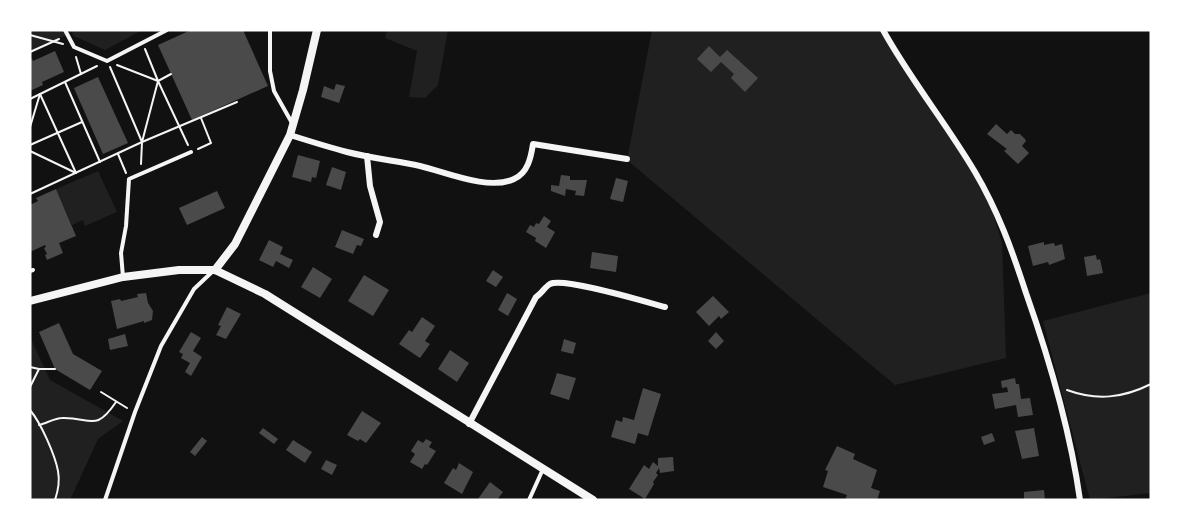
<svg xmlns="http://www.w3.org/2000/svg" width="1181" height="530" font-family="Helvetica,sans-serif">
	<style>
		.green { fill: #202020 }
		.building { fill: #4a4a4a }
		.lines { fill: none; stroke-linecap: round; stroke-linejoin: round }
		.path { stroke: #f5f5f5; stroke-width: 2 }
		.service { stroke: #f5f5f5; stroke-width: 4 }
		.minor { stroke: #f5f5f5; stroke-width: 6 }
		.tertiary { stroke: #f5f5f5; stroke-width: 8 }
	</style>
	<rect width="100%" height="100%" fill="#111"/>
	<g class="green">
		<polygon points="30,30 65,30 67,35 30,52"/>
		<polygon points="71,30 142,30 105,50 74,36"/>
		<polygon points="387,30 448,30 438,85 425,98 409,97 417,51 385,38"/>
		<polygon points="652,30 884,30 987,194 1002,243 1006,358 895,385 627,160"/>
		<polygon points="98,171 117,212 85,226 83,220 72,225 56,189"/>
		<polygon points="1151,293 1151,493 1090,500 1043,321"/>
		<polygon points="30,337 50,380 123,421 98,439 70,500 30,500"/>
	</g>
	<g class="building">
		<polygon points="191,30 243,30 268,86 192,120 158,45"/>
		<polygon points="709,46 720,57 727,50 758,78 745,92 731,78 734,74 721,62 711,72 697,59"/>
		<polygon points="55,51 64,72 42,82 43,85 30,91 30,60 32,59 33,61"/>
		<polygon points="98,77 128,143 103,154 74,88"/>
		<polygon points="336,84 345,86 339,103 321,97 324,86 334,90"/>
		<polygon points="996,124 1007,134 1011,130 1015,134 1020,134 1025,139 1026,141 1022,146 1029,153 1018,164 1004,151 1007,149 987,134"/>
		<polygon points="298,155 320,161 316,178 312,177 311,182 292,177"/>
		<polygon points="332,167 346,172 341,190 326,185"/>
		<polygon points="561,175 570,176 570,180 587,180 584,196 575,195 576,191 566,189 565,196 551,191 551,185 559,186"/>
		<polygon points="616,178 628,181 623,202 610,199"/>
		<polygon points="56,189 76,236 59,243 63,253 47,260 45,255 47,254 44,248 46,247 45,245 30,252 30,205 38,201 36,198"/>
		<polygon points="217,191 225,208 187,225 179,208"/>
		<polygon points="544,216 551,221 547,227 555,232 546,248 535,241 536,238 526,232 530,225 534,227 536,223 539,224"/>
		<polygon points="342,230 364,239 361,246 357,245 353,254 335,247"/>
		<polygon points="269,240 283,247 280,254 293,260 289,268 276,261 273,267 259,260"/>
		<polygon points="1044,242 1044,245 1054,243 1055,246 1062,244 1065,259 1049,265 1048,262 1033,266 1028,246"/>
		<polygon points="592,252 618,256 616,272 590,268"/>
		<polygon points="1096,255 1097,260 1100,259 1103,273 1087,276 1084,257"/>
		<polygon points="313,267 332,279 320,298 301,287"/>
		<polygon points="493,270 503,277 496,287 486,281"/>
		<polygon points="364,275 389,290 373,316 348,301"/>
		<polygon points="146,293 148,303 153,311 152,320 144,323 144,321 117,329 111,301 120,299 121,301 138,297 137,294"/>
		<polygon points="507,293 517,299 508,316 498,310"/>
		<polygon points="713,296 729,312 721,319 719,316 709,326 696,312"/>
		<polygon points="227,307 241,314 226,339 216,335 221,326 218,325"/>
		<polygon points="422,317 435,326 425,341 430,344 420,358 399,344 409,330 412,332"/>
		<polygon points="59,323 73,354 102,371 90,390 55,369 39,332"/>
		<polygon points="191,332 201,338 193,351 202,357 191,376 185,372 190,363 181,358 183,354 179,352"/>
		<polygon points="716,332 724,341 716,349 708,341"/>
		<polygon points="125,334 128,346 110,350 108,339"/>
		<polygon points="564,339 576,343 573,354 561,351"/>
		<polygon points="450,350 469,363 457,382 438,369"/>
		<polygon points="557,373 576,378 569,400 550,394"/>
		<polygon points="1015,378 1016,384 1019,384 1021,399 1030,398 1033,415 1018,417 1016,405 995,409 992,394 1008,392 1007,387 1002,388 1001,381"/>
		<polygon points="643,388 661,394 648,436 638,433 635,444 611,437 616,420 622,422 623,417 634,420"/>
		<polygon points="362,411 381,423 366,443 360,439 358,441 347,435"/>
		<polygon points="263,428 278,439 274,444 259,433"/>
		<polygon points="1034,428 1039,456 1022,459 1015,431"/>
		<polygon points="992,433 995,441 984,445 981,437"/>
		<polygon points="202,437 207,441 195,456 190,452"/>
		<polygon points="426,439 432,442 429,447 436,451 427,465 425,464 422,469 410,462 415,454 411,451 418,440 423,443"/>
		<polygon points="293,440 312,452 305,463 286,450"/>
		<polygon points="837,446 855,454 853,459 877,470 871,488 880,491 877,500 845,500 847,495 823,487 828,471 825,470"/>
		<polygon points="673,457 674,471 660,473 659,468 656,473 658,475 653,482 654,484 645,499 629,489 644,465 649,469 653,462 658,466 658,458"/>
		<polygon points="326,460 337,465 332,475 321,469"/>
		<polygon points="459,463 473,472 462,494 444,483 453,468 456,470"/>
		<polygon points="490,482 503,492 497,500 479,500 478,499"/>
		<polygon points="1044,490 1045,500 1024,500 1024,492"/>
	</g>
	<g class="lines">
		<g class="path">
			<polyline points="30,35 63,44"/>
			<polyline points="30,52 59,39"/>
			<polyline points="76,57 81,74"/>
			<polyline points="117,65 158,81 145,49"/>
			<polyline points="110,67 142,142 237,102"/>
			<polyline points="158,81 171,74"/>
			<polyline points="65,82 100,162"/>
			<polyline points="40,94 76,173"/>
			<polyline points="30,99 97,66"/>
			<polyline points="30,127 40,94"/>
			<polyline points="30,145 82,122"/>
			<polyline points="198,149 211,143 201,118"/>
			<polyline points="30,151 76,173"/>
			<polyline points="118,154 126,173"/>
			<polyline points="141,164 142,142 158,81 188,145"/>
			<polyline points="30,194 142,142"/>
			<polyline points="30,367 39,369 55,369"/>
			<polyline points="30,387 39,369"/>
			<path d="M1067,390C1097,401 1123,398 1151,384"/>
			<polyline points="101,392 127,408"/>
			<path d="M30,410C41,423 55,455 58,471C60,481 58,491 55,500"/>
			<path d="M39,425C47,423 55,418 62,418C91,417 95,433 116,402"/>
		</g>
		<g class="service">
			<polyline points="65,30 74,47 107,61 167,30"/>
			<polyline points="270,30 270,71 274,91 292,123"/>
			<polyline points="30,271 33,270"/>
			<polyline points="123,277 121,253 126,226 129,179 191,152"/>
			<polyline points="105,500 135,412 161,346 194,289 212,272"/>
			<polyline points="529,500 543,469"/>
		</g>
		<g class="minor">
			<path d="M883,30C910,79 946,123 975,172C998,211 1012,250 1026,293C1050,361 1070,429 1080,500"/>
			<path d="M290,135C309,141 328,147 347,152C371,158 396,161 420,166C446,172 488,191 514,179C528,173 531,157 533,144L627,159"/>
			<polyline points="367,156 370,186 380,222 376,235"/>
			<path d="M469,424L536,297C541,294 545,287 550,284C564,277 646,302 665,307"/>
		</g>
		<g class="tertiary">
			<polyline points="215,270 235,244 290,135 303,90 317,30"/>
			<polyline points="30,301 123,277 179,270 215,270 265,294 593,500"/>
		</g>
	</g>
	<rect width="1181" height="530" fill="none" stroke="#ffffff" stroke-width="63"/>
</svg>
